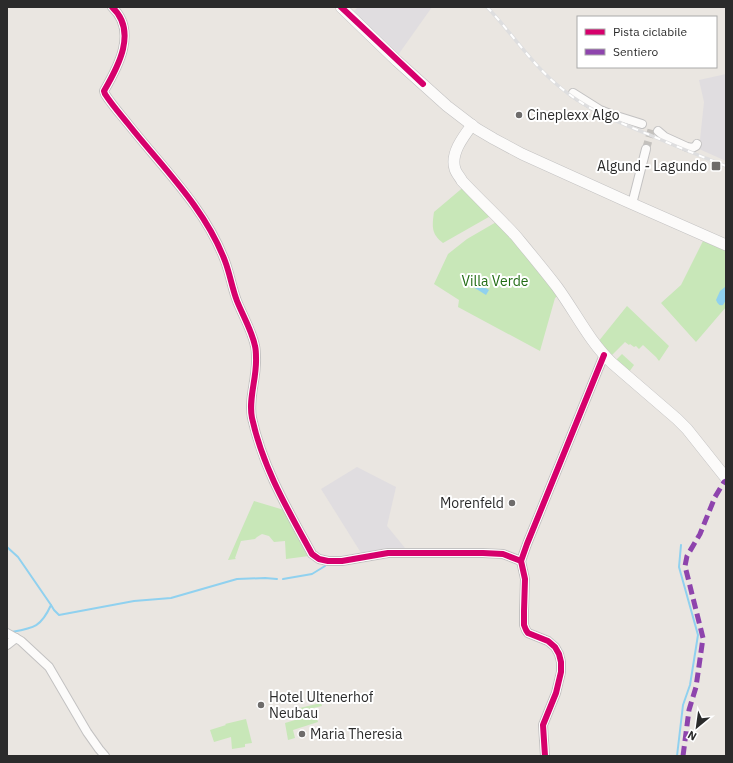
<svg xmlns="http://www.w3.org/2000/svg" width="733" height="763" font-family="'IBM Plex Sans',sans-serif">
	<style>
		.industrial { fill: #e0dde0 }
		.green { fill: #c8e7b8 }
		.water { fill: #90d1ef }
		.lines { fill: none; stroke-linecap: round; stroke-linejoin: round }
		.stream { stroke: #90d1ef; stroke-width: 2 }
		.minor-tunnel { stroke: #c4c1bd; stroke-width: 8; stroke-dasharray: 8 4; stroke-linecap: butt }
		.minor-casing { stroke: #c3c2c2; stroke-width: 10 }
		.secondary-casing { stroke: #c3c2c2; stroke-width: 12 }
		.minor { stroke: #fcfbfa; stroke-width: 8 }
		.secondary { stroke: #fcfbfa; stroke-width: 11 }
		.rail-casing { stroke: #dededf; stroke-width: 3.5 }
		.rail { stroke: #fff; stroke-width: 2; stroke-dasharray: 6; stroke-linecap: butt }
		.quiet { stroke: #8e44ad; stroke-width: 5; stroke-dasharray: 10 5; stroke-linecap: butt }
		.cycleway-casing { stroke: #fff; stroke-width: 8 }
		.cycleway { stroke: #d6006c; stroke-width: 6 }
		.poi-dot { fill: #6e6c6b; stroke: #fff; stroke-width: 1.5 }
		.labels { text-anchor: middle; stroke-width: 4; stroke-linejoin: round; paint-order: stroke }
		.poi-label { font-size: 14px; fill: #2b2b2b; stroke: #fff; text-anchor: start }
		.park-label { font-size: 14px; fill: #236d16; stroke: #fff }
	</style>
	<rect width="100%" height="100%" fill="#eae6e1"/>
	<g class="industrial">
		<polygon points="358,7 432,7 398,55 353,12"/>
		<polygon points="726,74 726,161 699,149 704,102 699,80"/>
		<polygon points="357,467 396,487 387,526 405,548 363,556 321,489"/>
	</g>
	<g class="green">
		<path d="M466,185L494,214L443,243C431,234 432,226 434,212Z"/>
		<polygon points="498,221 559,295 555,298 540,351 458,307 459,300 434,284 448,254 467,239"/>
		<polygon points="703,241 726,251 726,307 696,342 661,303 681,285"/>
		<polygon points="627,306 669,346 659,361 656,357 643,345 639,349 636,346 634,347 630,344 629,345 625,342 610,357 598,342"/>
		<polygon points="622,354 634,365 629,372 615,361"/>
		<polygon points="254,501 284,510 309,556 286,559 285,541 274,542 269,536 262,534 257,537 255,539 241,541 235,558 236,559 228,560"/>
		<polygon points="321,703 322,706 283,715 282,712"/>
		<polygon points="315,714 318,722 293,730 295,738 288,740 285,723"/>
		<polygon points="246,719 252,743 245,744 245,747 232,749 231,737 214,742 210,730 226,725 225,724"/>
	</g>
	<g class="water">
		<polygon points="473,280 489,290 486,295 470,285"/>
		<path d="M725,287L726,288V300L723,305C719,306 718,304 716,300L720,291Z"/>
	</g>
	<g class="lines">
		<g class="stream">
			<path d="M7,547L18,557L51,605C41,627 34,628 12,632"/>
			<polyline points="283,579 312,574 325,566"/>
			<polyline points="51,605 54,610 59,615 134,601 171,598 237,579 265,578 277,579"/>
			<polyline points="677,756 683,705 690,685 698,635 679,567 681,545"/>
		</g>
		<polyline class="minor-tunnel" points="646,149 652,128"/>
		<defs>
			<g id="minor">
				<path d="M112,7C138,31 118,67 104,91L105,94C112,105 121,115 129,125C163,168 205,208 225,261C230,274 232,288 237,301C243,316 252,331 255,346C256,350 256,354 256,358C257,378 248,399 252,418C263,468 288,510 312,554L319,559L328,561H342L388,553H483L503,554L521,561"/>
				<polyline points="573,93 600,110 610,114 642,124"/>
				<polyline points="658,131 665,137 687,147 692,148 696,146 697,144"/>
				<polyline points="632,204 646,149"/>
				<polyline points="7,633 21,641 49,667 87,732 99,749 105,756"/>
				<polyline points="7,645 16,638"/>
				<polyline points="545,756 543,725 556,693 561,672 561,662 559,654 555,647 548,641 528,633 526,630 524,625 524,611 525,579 521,561 527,544 604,355"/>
			</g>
			<g id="secondary">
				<polyline points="341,7 397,61 447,106 477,129 494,139 522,154 626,201 726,245"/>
				<path d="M472,125C463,137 450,154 455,169C456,173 460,177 462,181C479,199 498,217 515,235C529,252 544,270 557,287C576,313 589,341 612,363L677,419L687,429L726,478"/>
			</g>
		</defs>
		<use href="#minor" class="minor-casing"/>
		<use href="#secondary" class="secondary-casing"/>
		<use href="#minor" class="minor"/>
		<use href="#secondary" class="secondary"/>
		<defs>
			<path id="rail" d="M487,7C512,33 532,65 561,88C587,110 618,122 650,135C675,146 700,156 726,166"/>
		</defs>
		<use href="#rail" class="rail-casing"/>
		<use href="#rail" class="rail"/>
		<polyline class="quiet" points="683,756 689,710 696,687 703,638 685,566 687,556 700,534 715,497 724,482 726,481"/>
		<defs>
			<g id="cycleway">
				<path d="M112,7C138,31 118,67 104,91L105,94C112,105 121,115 129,125C163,168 205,208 225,261C230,274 232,288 237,301C243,316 252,331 255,346C256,350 256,354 256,358C257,378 248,399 252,418C263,468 288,510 312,554L319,559L328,561H342L388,553H483L503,554L521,561"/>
				<polyline points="341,7 423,84"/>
				<polyline points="545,756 543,725 556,693 561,672 561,662 559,654 555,647 548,641 528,633 526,630 524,625 524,611 525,579 521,561 527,544 604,355"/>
			</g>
		</defs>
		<use href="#cycleway" class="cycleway-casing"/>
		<use href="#cycleway" class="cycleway"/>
	</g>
	<g class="poi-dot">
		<circle cx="519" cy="115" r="4"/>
		<rect x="711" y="161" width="10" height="10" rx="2"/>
		<circle cx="512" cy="503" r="4"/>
		<circle cx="261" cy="705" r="4"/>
		<circle cx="302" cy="734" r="4"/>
	</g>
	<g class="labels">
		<g class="poi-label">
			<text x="527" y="120">Cineplexx Algo</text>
			<text x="707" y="171" text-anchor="end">Algund - Lagundo</text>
			<text x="504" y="508" text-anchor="end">Morenfeld</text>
			<text x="269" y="702">Hotel Ultenerhof<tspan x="269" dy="16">Neubau</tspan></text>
			<text x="310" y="739">Maria Theresia</text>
		</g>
		<g class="park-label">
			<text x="495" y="286">Villa Verde</text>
		</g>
	</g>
	<rect width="733" height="763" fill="none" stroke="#2b2b2b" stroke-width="16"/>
	<rect x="577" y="16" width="140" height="52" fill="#ffffff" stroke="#aaaaaa"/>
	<rect x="585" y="29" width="20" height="6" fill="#d6006c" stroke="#aaaaaa"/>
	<text x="613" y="36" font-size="12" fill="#2b2b2b">Pista ciclabile</text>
	<rect x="585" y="49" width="20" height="6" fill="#8e44ad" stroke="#aaaaaa"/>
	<text x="613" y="56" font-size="12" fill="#2b2b2b">Sentiero</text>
	<g transform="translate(697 727) rotate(209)" stroke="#ffffff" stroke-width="3" paint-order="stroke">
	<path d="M0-3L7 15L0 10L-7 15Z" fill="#2b2b2b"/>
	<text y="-6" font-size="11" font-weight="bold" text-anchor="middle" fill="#2b2b2b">N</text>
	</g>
</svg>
